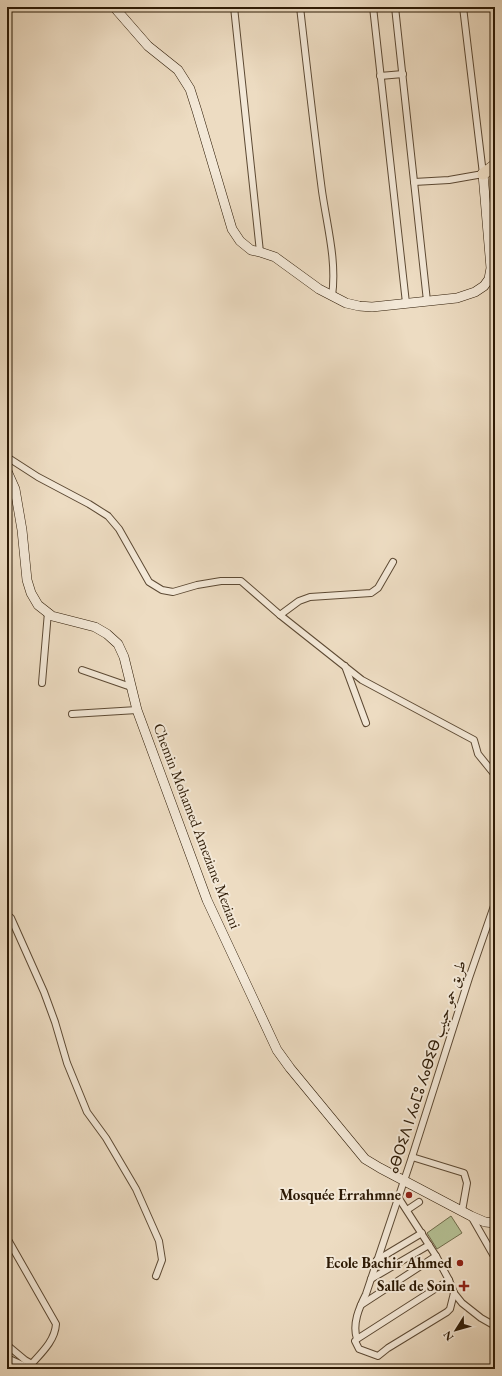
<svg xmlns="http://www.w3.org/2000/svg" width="502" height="1376" font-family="'EB Garamond',Amiri,'Noto Sans Tifinagh',serif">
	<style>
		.green { fill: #b5c195; stroke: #716e4d }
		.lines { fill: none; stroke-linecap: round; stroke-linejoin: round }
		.street-casing { stroke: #5d4a34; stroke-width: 8 }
		.secondary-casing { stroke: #2d1a05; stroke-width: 10 }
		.highway-casing { stroke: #2d1a05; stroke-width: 12 }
		.street { stroke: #f3e8d7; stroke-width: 6 }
		.secondary { stroke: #f3e8d7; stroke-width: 9 }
		.highway { stroke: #eddcc2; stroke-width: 11 }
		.poi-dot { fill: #8f2418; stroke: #f3e8d7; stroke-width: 1.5 }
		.labels { text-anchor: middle; stroke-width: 4; stroke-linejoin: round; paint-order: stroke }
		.street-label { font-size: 15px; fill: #2d1a05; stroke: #f3e8d7 }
		.poi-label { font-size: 15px; font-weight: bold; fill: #2d1a05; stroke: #f3e8d7; text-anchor: end }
	</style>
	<rect width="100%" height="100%" fill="#eddcc2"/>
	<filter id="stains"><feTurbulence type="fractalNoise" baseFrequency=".005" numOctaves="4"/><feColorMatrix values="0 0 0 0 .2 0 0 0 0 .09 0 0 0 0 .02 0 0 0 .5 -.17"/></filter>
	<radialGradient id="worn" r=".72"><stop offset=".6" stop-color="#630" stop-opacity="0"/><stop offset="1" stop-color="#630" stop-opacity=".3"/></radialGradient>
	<polygon class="green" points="451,1216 462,1233 437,1249 427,1233"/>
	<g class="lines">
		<defs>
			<g id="street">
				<polyline points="234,7 260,252"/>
				<path d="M300,7C307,68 314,130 322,191C327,226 337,261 332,296"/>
				<polyline points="373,7 406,303"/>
				<polyline points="395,7 427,301"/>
				<polyline points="380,76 403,74"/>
				<polyline points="414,182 449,180 483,174 463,7"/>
				<polyline points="7,457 38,477 89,504 108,516 119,529 149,582 162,590 173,592 197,585 221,581 241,581 280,615 362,680 474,740 478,754 495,775"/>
				<polyline points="280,615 299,601 310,597 371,593 378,588 393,562"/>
				<polyline points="345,666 366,723"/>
				<polyline points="82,670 131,687"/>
				<polyline points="42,683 48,612"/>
				<polyline points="72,714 137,710"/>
				<polyline points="7,915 11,918 44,992 55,1022 67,1063 87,1112 106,1138 136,1189 159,1241 162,1260 156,1276"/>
				<polyline points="412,1157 464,1173 467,1183 462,1211"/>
				<polyline points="398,1197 436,1256 449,1280 454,1293 462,1303 481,1318 495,1326"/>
				<polyline points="407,1210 419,1202"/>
				<polyline points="471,1216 495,1258"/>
				<path d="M7,1238L56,1324C55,1342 39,1355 28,1368"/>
				<polyline points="377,1260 422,1233"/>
				<polyline points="371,1279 429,1245"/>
				<path d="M454,1293L450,1309L447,1312L388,1348L378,1356L359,1349L355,1341L357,1339C352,1324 359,1308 366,1294L412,1157L469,978L495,903"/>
				<polyline points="361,1305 436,1256"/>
				<polyline points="357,1339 449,1280"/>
				<polyline points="7,1345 25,1360 32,1364"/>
				<polyline points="7,1358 31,1369"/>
			</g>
			<g id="secondary">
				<polyline points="114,7 148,46 178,70 190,89 197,111 232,229 240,241 251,250 260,252 275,257 319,289 346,303 359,306 372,307 457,298 475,292 484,286 489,279 491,268 483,174"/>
				<polyline points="7,471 15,489 22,530 27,580 31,593 38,605 52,616 95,627 107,634 118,644 124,657 137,710 207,900 277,1050 290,1068 365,1159 380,1168 471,1216 485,1222 495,1223"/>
			</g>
			<polyline id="highway" points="483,174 495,165"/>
		</defs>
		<use href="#street" class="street-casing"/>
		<use href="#secondary" class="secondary-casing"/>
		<use href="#highway" class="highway-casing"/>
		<use href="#street" class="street"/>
		<use href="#secondary" class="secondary"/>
		<use href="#highway" class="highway"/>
	</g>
	<g class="poi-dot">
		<circle cx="409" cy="1195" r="4"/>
		<circle cx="460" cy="1263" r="4"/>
		<path d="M462 1280h4v4h4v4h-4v4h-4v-4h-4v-4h4z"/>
	</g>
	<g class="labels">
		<g class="street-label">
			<text transform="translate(197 826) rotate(69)" y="5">Chemin Mohamed Ameziane Meziani</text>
			<text transform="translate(427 1067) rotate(-72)" y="5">ⴰⴱⵔⵉⴷ ⵏ ⵃⴰⵎⵓ ⵃⴰⴱⵉⴱ طريق حمو حبيب</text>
		</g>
		<g class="poi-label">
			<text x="401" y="1200">Mosquée Errahmne</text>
			<text x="452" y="1268">Ecole Bachir Ahmed</text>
			<text x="455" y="1291">Salle de Soin</text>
		</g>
	</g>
	<rect width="502" height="1376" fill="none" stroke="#eddcc2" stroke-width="24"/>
	<rect x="8" y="8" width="486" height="1360" fill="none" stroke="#2d1a05" stroke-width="2"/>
	<rect x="12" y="12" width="478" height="1352" fill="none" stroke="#2d1a05"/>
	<g transform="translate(456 1330) rotate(233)" stroke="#f3e8d7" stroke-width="3" paint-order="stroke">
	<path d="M0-3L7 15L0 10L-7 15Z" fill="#2d1a05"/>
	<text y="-6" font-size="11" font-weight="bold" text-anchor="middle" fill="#2d1a05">N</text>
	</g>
	<rect width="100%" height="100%" filter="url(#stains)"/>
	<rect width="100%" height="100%" fill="url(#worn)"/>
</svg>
